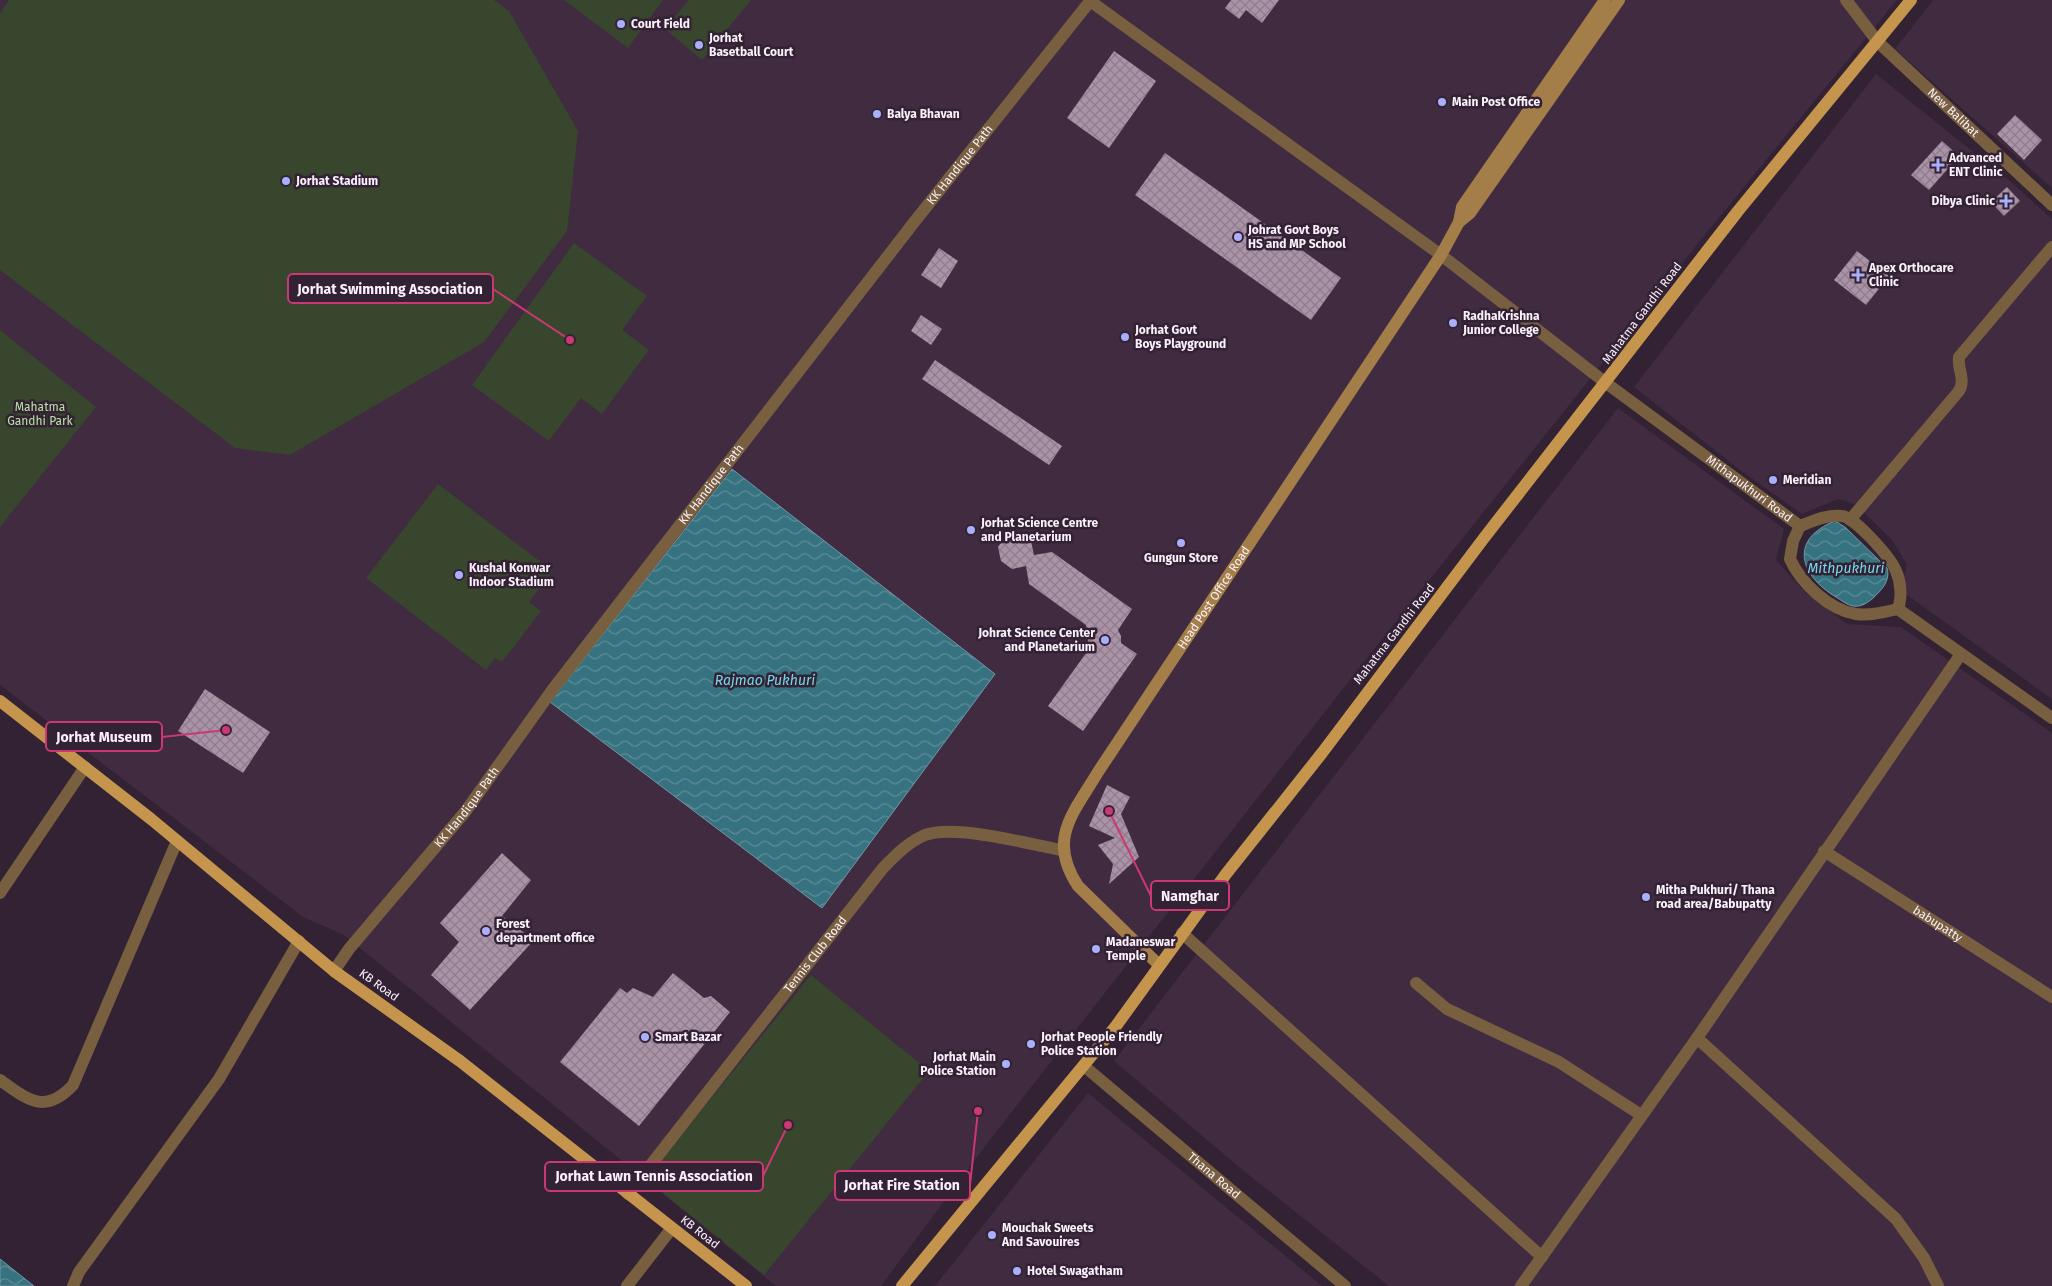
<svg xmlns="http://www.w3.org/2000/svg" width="2052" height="1286" font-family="'Fira Sans',sans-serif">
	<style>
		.built { fill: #402b41 }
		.park { fill: #37462d }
		.water { fill: url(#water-waves); stroke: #7198a4 }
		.building { fill: url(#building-cross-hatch) }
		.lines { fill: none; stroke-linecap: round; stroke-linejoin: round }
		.street { stroke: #775f3f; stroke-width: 12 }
		.secondary { stroke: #a47e48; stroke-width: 12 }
		.primary { stroke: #c6954d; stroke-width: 12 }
		.poi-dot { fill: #aaaffb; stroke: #322233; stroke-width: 2 }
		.labels { text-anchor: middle; stroke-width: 5; stroke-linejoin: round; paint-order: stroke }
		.poi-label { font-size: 12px; font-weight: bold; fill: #fcf0fc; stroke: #322233; text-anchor: start }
		.street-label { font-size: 12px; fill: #fcf0fc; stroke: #322233 }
		.park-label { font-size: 12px; fill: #b9e2a1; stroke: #322233 }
		.water-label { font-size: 14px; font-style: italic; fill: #77d7ed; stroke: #322233 }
		.leader { fill: none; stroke: #cb3873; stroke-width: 2 }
		.callout-dot { fill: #cb3873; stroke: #322233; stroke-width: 2 }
		.callout { fill: #322233; stroke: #cb3873; stroke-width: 2 }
		.callout-label { font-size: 14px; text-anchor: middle; font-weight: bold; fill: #fcf0fc }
	</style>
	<defs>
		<pattern id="water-waves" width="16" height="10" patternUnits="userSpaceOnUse" patternTransform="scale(1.25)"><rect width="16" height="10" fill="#36727f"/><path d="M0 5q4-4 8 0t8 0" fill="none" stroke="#5e8d98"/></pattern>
		<pattern id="building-cross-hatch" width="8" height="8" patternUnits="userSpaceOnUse" patternTransform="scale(1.25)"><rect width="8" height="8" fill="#aa93a7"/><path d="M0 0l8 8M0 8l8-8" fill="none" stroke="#8e7c8c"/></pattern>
	</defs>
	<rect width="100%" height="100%" fill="#322233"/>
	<g class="built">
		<polygon points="0,0 1897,0 1704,236 1371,653 989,1141 881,1286 776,1286 344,935 303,917 0,685"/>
		<polygon points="1933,0 2052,0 2052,188 1895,49"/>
		<polygon points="1876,74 2012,183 2052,219 2052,699 1900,590 1907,565 1892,540 1855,504 1838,499 1802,514 1740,470 1634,387"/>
		<polygon points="1618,408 1784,529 1776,560 1804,591 1847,624 1901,627 2052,733 2052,1286 1389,1286 1240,1168 1114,1061"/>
		<polygon points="1088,1093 1182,1171 1322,1286 935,1286"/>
	</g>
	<g class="park">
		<polygon points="9,0 494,0 509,11 578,131 567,231 484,342 290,455 235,448 0,270 0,13"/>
		<polygon points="564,0 663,0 628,48"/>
		<polygon points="689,0 751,0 702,60 665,29"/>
		<polygon points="574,243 647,296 622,330 649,350 602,414 581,398 549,441 472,385"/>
		<polygon points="0,330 96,407 0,527"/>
		<polygon points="438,484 553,571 529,602 541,611 502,662 495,658 486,670 366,578"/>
		<polygon points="811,975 929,1071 764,1275 646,1179"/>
	</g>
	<g class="water">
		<polygon points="732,469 995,674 822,908 550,702"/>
		<path d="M1835,521L1845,527L1887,568C1890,577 1885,586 1879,592C1873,599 1863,608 1853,606C1847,605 1841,600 1836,597C1799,575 1789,539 1835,521Z"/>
		<polygon points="0,1259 34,1286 0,1286"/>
	</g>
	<g class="building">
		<polygon points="1231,0 1279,0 1262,23 1246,10 1239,19 1225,8"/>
		<polygon points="1114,51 1156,81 1109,148 1067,118"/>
		<polygon points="2015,115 2042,140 2024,160 1997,134"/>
		<polygon points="1942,141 1959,156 1929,190 1911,175"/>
		<polygon points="1165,153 1341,278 1311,320 1135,195"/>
		<polygon points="2007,187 2020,201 2004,216 1991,202"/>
		<polygon points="939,248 958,261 941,288 921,275"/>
		<polygon points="1857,251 1889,276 1866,305 1834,280"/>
		<polygon points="921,315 942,329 931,345 911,331"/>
		<polygon points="935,360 1062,446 1049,465 922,379"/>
		<polygon points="1019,533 1031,541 1034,555 1052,552 1132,609 1118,630 1121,636 1121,643 1137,654 1083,731 1048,706 1089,649 1086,625 1029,584 1026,566 1012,569 1001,561 998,547 1006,536"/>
		<polygon points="205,689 270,732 243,773 178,731"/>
		<polygon points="1107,785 1130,797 1121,814 1139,857 1109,884 1113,864 1098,845 1115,838 1089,826"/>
		<polygon points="502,853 531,880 502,916 534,940 470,1010 431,975 459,942 440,923"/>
		<polygon points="673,973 704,998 711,996 730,1012 639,1126 560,1062 620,988 627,993 633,988 653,997"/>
	</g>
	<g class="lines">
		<g class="street">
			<path id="s1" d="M1846,0L1878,42L2052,205"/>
			<path id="s2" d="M1090,1L1441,255L1606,383L1800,526L1793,541L1790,559C1801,583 1829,610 1856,614C1870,616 1885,612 1898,609L2052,718"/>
			<path d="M1850,520L1959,391C1966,379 1957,369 1959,357L2052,247"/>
			<path d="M1800,526C1813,521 1828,514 1842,516C1855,517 1891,558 1896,571C1901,582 1902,597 1898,609"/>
			<path id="s3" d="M1824,851L2052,997"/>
			<polyline points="0,893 85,767"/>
			<polyline points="1182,933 1542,1257"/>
			<path id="s4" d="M334,971L349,949L465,812L553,689L915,221L1091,0"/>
			<polyline points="1416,983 1447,1009 1559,1062 1641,1115"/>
			<polyline points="1697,1038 1896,1219 1924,1258 1938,1286"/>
			<path id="s5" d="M1084,1066L1345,1286"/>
			<path d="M0,1080C28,1100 45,1115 73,1085L177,841"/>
			<path id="s6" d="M628,1194L883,868C895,856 908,842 925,835C956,824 1028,844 1062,850"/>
			<polyline points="73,1286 79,1272 219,1079 299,941"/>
			<polyline points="627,1286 672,1228"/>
			<polyline points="1521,1286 1697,1038 1961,654"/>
		</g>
		<g class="secondary">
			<polyline points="1459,222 1470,213 1619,0"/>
			<path id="s7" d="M1159,965L1078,886C1047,839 1073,814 1098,772L1441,255L1459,222L1462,207L1605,0"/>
		</g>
		<g class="primary">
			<polyline points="0,701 151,819 334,971 460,1061 746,1286"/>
			<polyline points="902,1286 1116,1026 1226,874 1322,753 1484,538 1738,211 1911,0"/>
		</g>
	</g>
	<g class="poi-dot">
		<circle cx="621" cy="24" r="5"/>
		<circle cx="699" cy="45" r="5"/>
		<circle cx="1442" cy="102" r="5"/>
		<circle cx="877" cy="114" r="5"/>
		<path d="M1935.5 157.5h5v5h5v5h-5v5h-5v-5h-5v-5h5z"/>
		<circle cx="286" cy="181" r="5"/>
		<path d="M2003.5 193.5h5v5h5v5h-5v5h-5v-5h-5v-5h5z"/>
		<circle cx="1238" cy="237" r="5"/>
		<path d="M1855.5 267.5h5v5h5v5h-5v5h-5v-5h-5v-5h5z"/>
		<circle cx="1453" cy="323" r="5"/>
		<circle cx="1125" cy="337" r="5"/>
		<circle cx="1773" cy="480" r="5"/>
		<circle cx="971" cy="530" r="5"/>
		<circle cx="1181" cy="543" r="5"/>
		<circle cx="459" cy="575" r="5"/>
		<circle cx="1105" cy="640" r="5"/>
		<circle cx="1646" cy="897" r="5"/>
		<circle cx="486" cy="931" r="5"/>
		<circle cx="1096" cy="949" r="5"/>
		<circle cx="645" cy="1037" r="5"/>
		<circle cx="1031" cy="1044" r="5"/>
		<circle cx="1006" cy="1064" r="5"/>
		<circle cx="992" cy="1235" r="5"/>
		<circle cx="1017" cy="1271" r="5"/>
	</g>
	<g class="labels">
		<g class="poi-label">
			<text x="631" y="28">Court Field</text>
			<text x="709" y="42">Jorhat<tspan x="709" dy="14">Basetball Court</tspan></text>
			<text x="1452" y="106">Main Post Office</text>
			<text x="887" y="118">Balya Bhavan</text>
			<text x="1949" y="162">Advanced<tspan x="1949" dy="14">ENT Clinic</tspan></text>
			<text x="296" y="185">Jorhat Stadium</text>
			<text x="1995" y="205" text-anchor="end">Dibya Clinic</text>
			<text x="1248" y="234">Johrat Govt Boys<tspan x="1248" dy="14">HS and MP School</tspan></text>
			<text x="1869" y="272">Apex Orthocare<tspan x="1869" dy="14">Clinic</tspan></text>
			<text x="1463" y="320">RadhaKrishna<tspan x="1463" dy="14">Junior College</tspan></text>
			<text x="1135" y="334">Jorhat Govt<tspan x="1135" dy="14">Boys Playground</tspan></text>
			<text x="1783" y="484">Meridian</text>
			<text x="981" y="527">Jorhat Science Centre<tspan x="981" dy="14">and Planetarium</tspan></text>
			<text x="1181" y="562" text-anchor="middle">Gungun Store</text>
			<text x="469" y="572">Kushal Konwar<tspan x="469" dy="14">Indoor Stadium</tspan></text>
			<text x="1095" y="637" text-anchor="end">Johrat Science Center<tspan x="1095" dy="14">and Planetarium</tspan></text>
			<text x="1656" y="894">Mitha Pukhuri/ Thana<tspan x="1656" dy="14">road area/Babupatty</tspan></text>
			<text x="496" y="928">Forest<tspan x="496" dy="14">department office</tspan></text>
			<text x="1106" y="946">Madaneswar<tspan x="1106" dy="14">Temple</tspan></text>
			<text x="655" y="1041">Smart Bazar</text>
			<text x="1041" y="1041">Jorhat People Friendly<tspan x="1041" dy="14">Police Station</tspan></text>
			<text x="996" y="1061" text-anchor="end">Jorhat Main<tspan x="996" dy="14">Police Station</tspan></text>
			<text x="1002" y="1232">Mouchak Sweets<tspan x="1002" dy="14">And Savouires</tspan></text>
			<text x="1027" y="1275">Hotel Swagatham</text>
		</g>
		<g class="street-label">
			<text dy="4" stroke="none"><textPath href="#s1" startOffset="156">New Balibat</textPath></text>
			<text dy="4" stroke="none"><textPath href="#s4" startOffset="1021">KK Handique Path</textPath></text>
			<text transform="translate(1642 313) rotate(-53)" y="4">Mahatma Gandhi Road</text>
			<text dy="4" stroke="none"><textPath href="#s4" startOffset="616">KK Handique Path</textPath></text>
			<text dy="4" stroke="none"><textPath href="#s2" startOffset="820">Mithapukhuri Road</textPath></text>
			<text dy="4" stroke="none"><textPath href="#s7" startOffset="448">Head Post Office Road</textPath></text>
			<text transform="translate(1394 634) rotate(-52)" y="4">Mahatma Gandhi Road</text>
			<text dy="4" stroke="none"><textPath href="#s4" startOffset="211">KK Handique Path</textPath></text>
			<text dy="4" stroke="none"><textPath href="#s3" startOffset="135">babupatty</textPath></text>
			<text dy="4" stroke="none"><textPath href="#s6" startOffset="304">Tennis Club Road</textPath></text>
			<text transform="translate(379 985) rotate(36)" y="4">KB Road</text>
			<text dy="4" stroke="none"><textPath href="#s5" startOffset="170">Thana Road</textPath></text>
			<text transform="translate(700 1232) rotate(38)" y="4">KB Road</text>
		</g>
		<g class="park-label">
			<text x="40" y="411">Mahatma<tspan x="40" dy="14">Gandhi Park</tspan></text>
		</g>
		<g class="water-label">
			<text x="1846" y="573">Mithpukhuri</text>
			<text x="765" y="685">Rajmao Pukhuri</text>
		</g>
	</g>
	<path class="leader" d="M570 340L493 289M226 730L162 737M1109 811L1151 896M788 1125L763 1176M978 1111L970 1185"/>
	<g class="callout-dot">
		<circle cx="570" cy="340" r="5"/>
		<circle cx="226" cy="730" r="5"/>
		<circle cx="1109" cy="811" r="5"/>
		<circle cx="788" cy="1125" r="5"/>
		<circle cx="978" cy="1111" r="5"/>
	</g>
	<g class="callout">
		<rect x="288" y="274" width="205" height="29" rx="5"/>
		<rect x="46" y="722" width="116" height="29" rx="5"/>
		<rect x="1151" y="881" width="78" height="29" rx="5"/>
		<rect x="545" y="1162" width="218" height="29" rx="5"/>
		<rect x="835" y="1171" width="135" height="29" rx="5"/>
	</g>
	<g class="callout-label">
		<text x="390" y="294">Jorhat Swimming Association</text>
		<text x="104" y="742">Jorhat Museum</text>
		<text x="1190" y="901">Namghar</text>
		<text x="654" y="1181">Jorhat Lawn Tennis Association</text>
		<text x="902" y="1190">Jorhat Fire Station</text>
	</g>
</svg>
